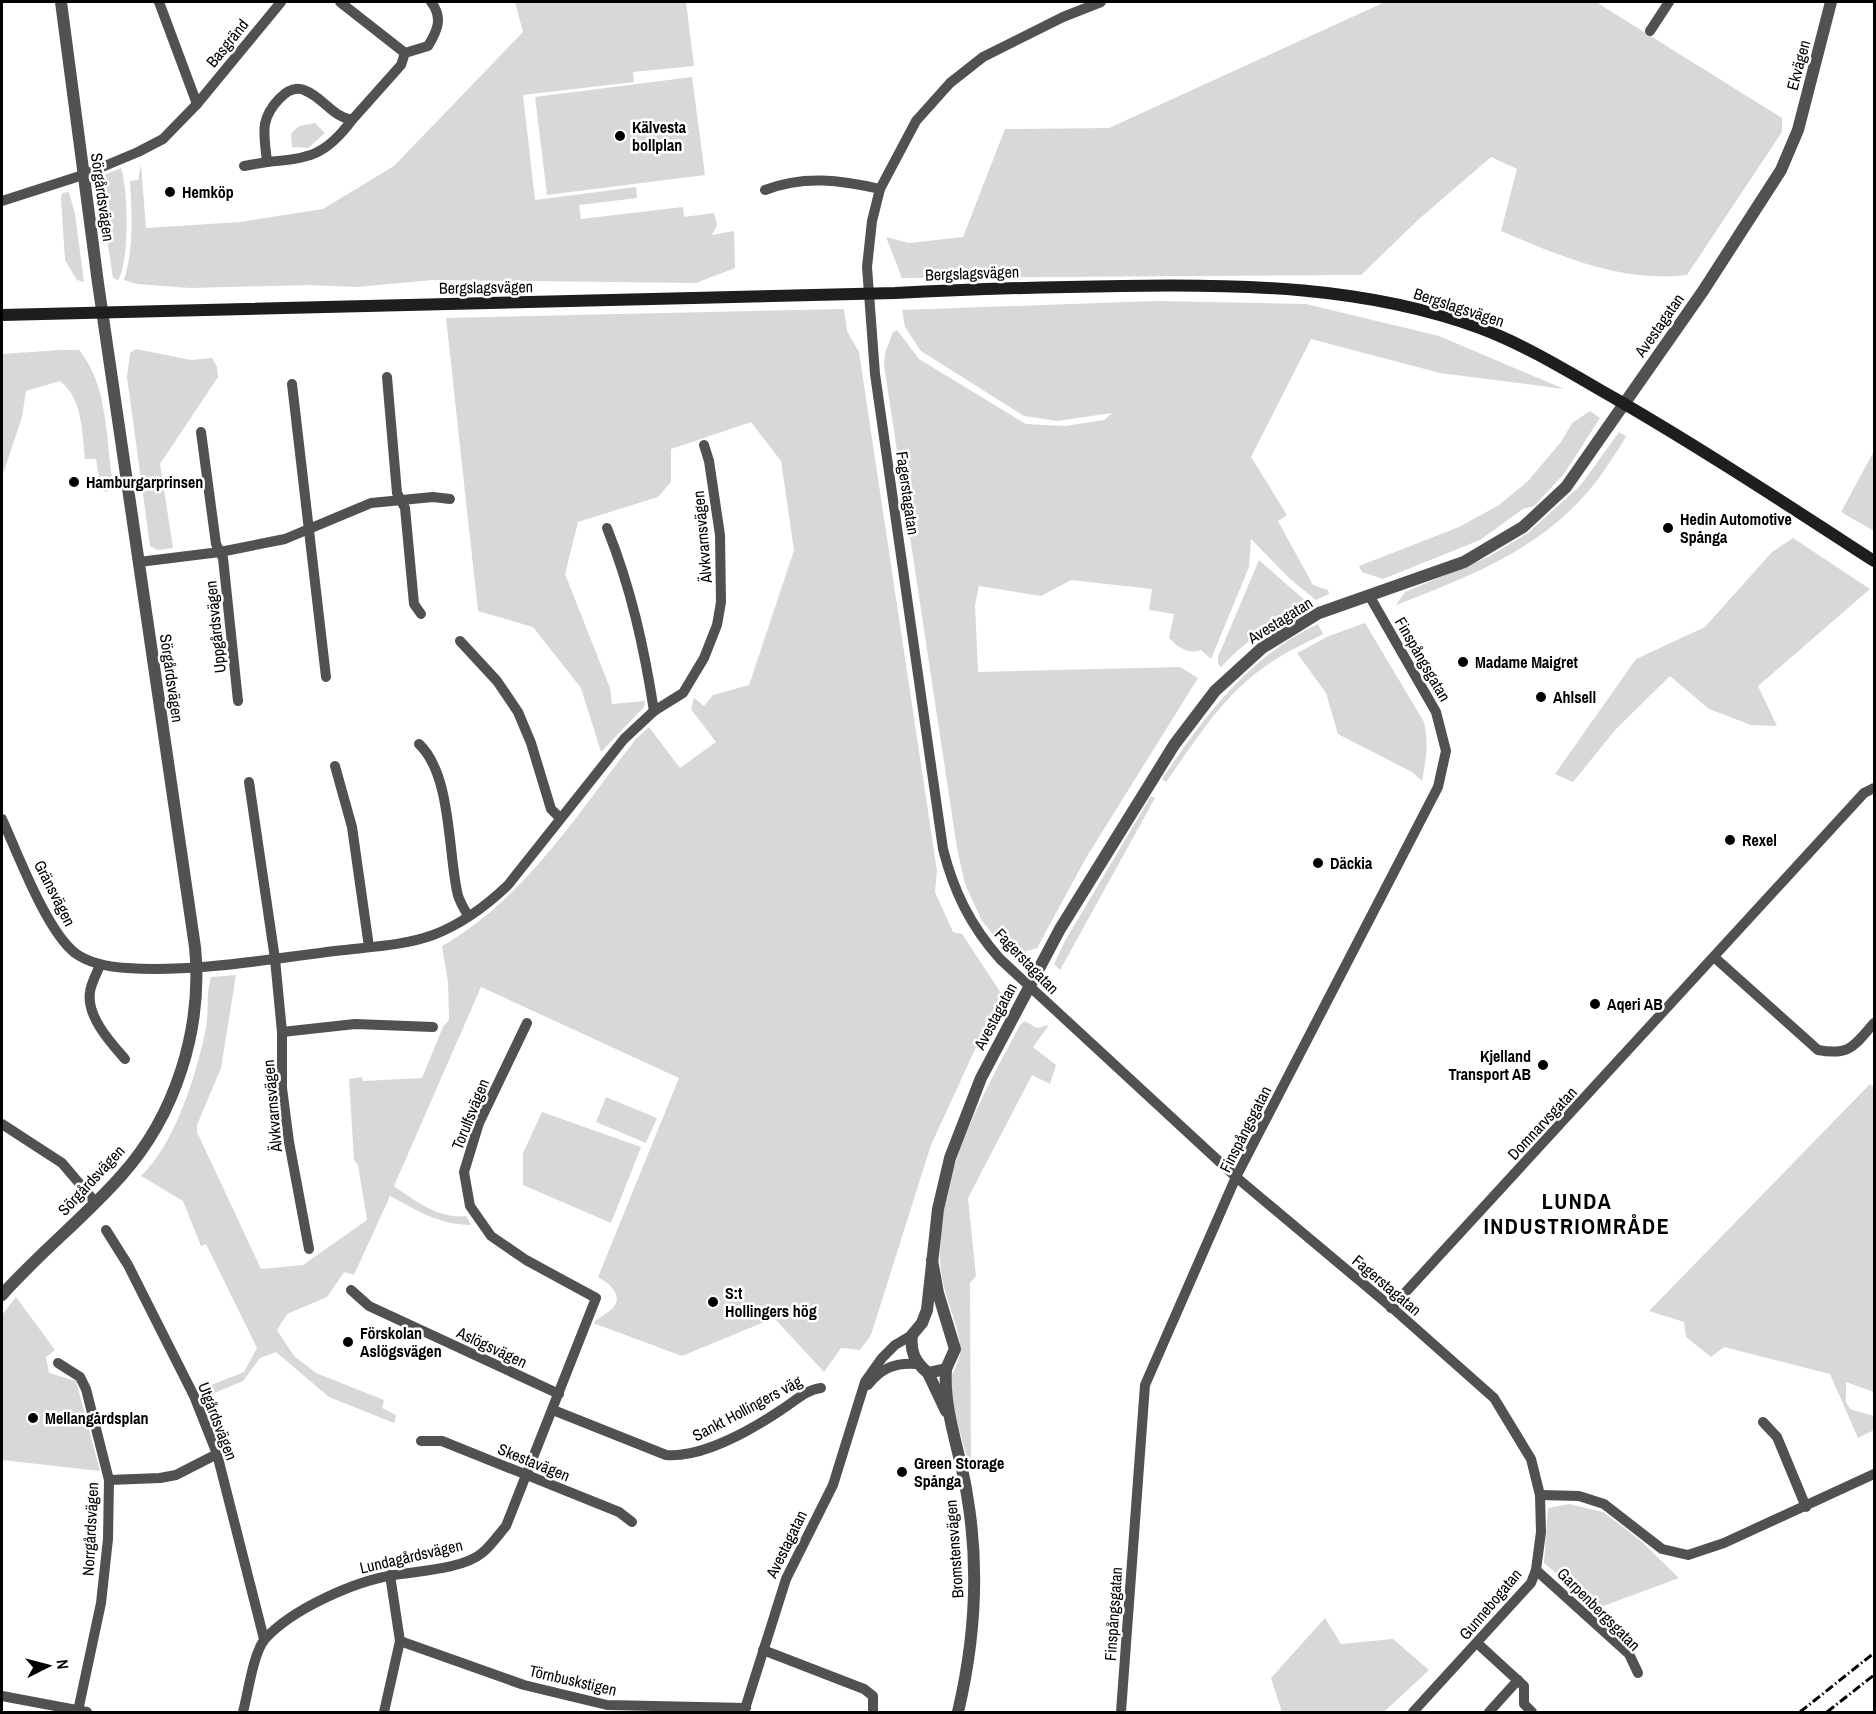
<svg xmlns="http://www.w3.org/2000/svg" width="1876" height="1714" font-family="'Archivo Narrow',sans-serif">
	<style>
		.green { fill: #d8d8d8 }
		.lines { fill: none; stroke-linecap: round; stroke-linejoin: round }
		.minor { stroke: #515151; stroke-width: 10 }
		.tertiary { stroke: #515151; stroke-width: 12 }
		.secondary { stroke: #1e1e1e; stroke-width: 12 }
		.rail { stroke: #000; stroke-width: 3; stroke-dasharray: 9 3 1.5 3; stroke-linecap: butt }
		.poi-dot { fill: #000; stroke: #fff; stroke-width: 2 }
		.labels { text-anchor: middle; stroke-width: 5; stroke-linejoin: round; paint-order: stroke }
		.street-label { font-size: 16px; fill: #000; stroke: #fff }
		.poi-label { font-size: 16px; font-weight: bold; fill: #000; stroke: #fff; text-anchor: start }
		.district-label { font-size: 22px; font-weight: bold; letter-spacing: 1.5px; fill: #000; stroke: #fff }
	</style>
	<rect width="100%" height="100%" fill="#fff"/>
	<g class="green">
		<path d="M515,2H686L694,66L633,72L634,82L523,95L535,200L636,187L637,198L579,205L581,219L683,207L684,217L714,213L717,225L712,235L734,231L735,268L696,283L433,280L356,287L309,285L190,288L137,284L124,280C134,247 132,215 130,181L138,180L141,165L146,228L240,222L323,209L394,166L523,32Z"/>
		<path d="M1385,2H1596L1782,118V132L1687,275C1622,283 1560,256 1501,231L1517,169L1491,157L1419,219L1361,275L902,278L886,237L909,243L963,237L1005,129L1109,128Z"/>
		<polygon points="692,77 705,175 547,195 535,97"/>
		<polygon points="315,123 325,133 308,148 292,147 291,134 299,126"/>
		<path d="M121,168C128,189 130,261 118,280L113,278L99,187L102,176Z"/>
		<polygon points="69,192 75,214 84,282 77,280 65,260 61,199 62,193"/>
		<path d="M1155,301L1306,304L1439,336L1564,389L1440,373L1311,339L1251,457L1287,515L1278,521L1313,585L1328,590L1329,594L1316,600L1290,579L1251,539L1249,567L1211,659L1201,650C1188,655 1178,647 1169,638L1174,614L1149,610L1152,589L1071,580L1041,596L979,586L975,605L978,672L1180,667L1198,678L1086,858L1037,948L1021,953L1006,950L982,921L965,884L957,848L884,365L885,353L893,332L897,330L919,359L1026,424L1065,426L1104,420L1112,413L1057,421L1024,416L921,351L905,327L902,310Z"/>
		<path d="M844,309L847,331L859,352L937,871L935,892L953,932L962,934L1001,993L931,1145L871,1335L860,1350L841,1348L824,1372L774,1318L682,1356L593,1323C598,1318 603,1316 608,1312C627,1299 611,1284 598,1277L679,1078L481,987L394,1186C416,1201 438,1219 466,1216L471,1225C436,1224 419,1211 390,1196L354,1275L344,1272L327,1297L287,1314L277,1330L294,1356L316,1373L384,1400L382,1408L396,1415L394,1423L329,1397L276,1352L260,1358L243,1381L205,1397L201,1389L244,1372L257,1348L206,1244L201,1246L183,1201L141,1176C175,1144 197,1073 206,1028C209,1011 206,993 211,977L236,975L221,1068L197,1125V1132L261,1269L303,1265L367,1220L358,1165L354,1160L349,1079L362,1077L363,1081L422,1078L443,1027L449,1020L448,982L442,946C525,899 577,814 635,740L649,727L680,768L716,742L691,709L694,698L704,706L713,695L749,685L794,550L781,461L751,422L671,449V482L658,497L578,522L565,574L610,688L612,704L645,701L644,707L601,752L581,688L533,627L478,611L446,318Z"/>
		<polygon points="136,349 191,360 212,358 217,367 218,377 160,464 173,548 158,550 150,546 127,377 130,353"/>
		<path d="M60,350H79C107,383 106,435 112,477V487L107,492L101,490L96,459H85C82,432 83,399 60,381L26,391L22,417L2,477V354Z"/>
		<polygon points="1590,411 1600,418 1564,474 1534,506 1523,509 1480,540 1383,579 1362,572 1359,566 1459,527 1499,505 1528,481 1561,442 1572,423"/>
		<path d="M1619,432L1626,436C1620,449 1611,459 1604,471C1551,546 1478,573 1396,605L1405,592L1488,557L1528,533L1580,486Z"/>
		<polygon points="1874,451 1874,531 1841,512"/>
		<polygon points="1793,538 1870,589 1758,686 1777,726 1751,725 1709,709 1670,676 1616,729 1573,782 1555,774 1636,659 1705,627 1772,552"/>
		<path d="M1259,560L1308,603C1276,620 1246,640 1221,667L1218,664V657Z"/>
		<path d="M1365,623L1424,722C1429,743 1426,760 1422,781L1412,772L1338,734L1326,693L1297,653L1329,636Z"/>
		<path d="M1318,624L1323,634C1304,644 1283,653 1266,666C1223,695 1196,740 1166,782L1162,779C1205,716 1248,657 1318,624Z"/>
		<polygon points="1151,796 1155,798 1060,970 1054,964 1065,941"/>
		<path d="M1025,1021L1037,1028L1049,1025L1033,1047L1056,1065L1050,1084L1032,1075L968,1198L976,1276L970,1283L971,1472C967,1455 948,1396 950,1383C952,1369 963,1359 960,1344C956,1315 941,1293 940,1260C938,1174 981,1098 1020,1025Z"/>
		<polygon points="1870,1084 1874,1088 1874,1392 1846,1382 1846,1402 1850,1409 1874,1416 1874,1430 1858,1438 1830,1374 1724,1347 1711,1357 1686,1337 1684,1322 1649,1311"/>
		<polygon points="606,1097 657,1118 646,1143 596,1122"/>
		<polygon points="542,1112 641,1147 611,1223 523,1185 523,1153"/>
		<polygon points="16,1297 55,1350 46,1357 49,1373 76,1381 100,1471 2,1460 2,1315"/>
		<polygon points="1569,1504 1603,1512 1641,1541 1679,1578 1598,1608 1544,1563 1548,1508"/>
		<polygon points="1325,1618 1341,1644 1393,1639 1429,1670 1384,1712 1282,1712 1271,1678"/>
	</g>
	<g class="lines">
		<g class="minor">
			<polyline points="159,2 197,104"/>
			<polyline points="340,2 405,53"/>
			<path d="M1101,2L1063,17L983,57L950,83L916,121L880,189L872,221L867,267L875,374L943,849C954,892 970,925 1000,959L1236,1177L1397,1312L1494,1398L1531,1459L1540,1495L1541,1532L1536,1570L1531,1583L1413,1712"/>
			<polyline points="1650,31 1669,2"/>
			<path d="M352,120C325,156 310,158 267,162C266,150 263,135 265,124C268,109 287,83 304,90C323,97 331,116 352,120L401,65L405,53L428,46C438,30 443,17 431,2"/>
			<polyline points="244,166 267,162"/>
			<path d="M765,190C804,175 841,180 880,189"/>
			<polyline points="2,201 83,175 138,152 163,139 197,104 281,2"/>
			<polyline points="387,377 397,493 405,508 414,604 421,614"/>
			<polyline points="292,384 326,677"/>
			<polyline points="201,432 216,544 223,558 238,701"/>
			<path d="M607,528C631,588 644,647 654,711"/>
			<polyline points="139,562 220,552 285,539 371,503 433,497 450,499"/>
			<polyline points="460,641 497,681 518,712 531,743 551,809 560,818"/>
			<path d="M419,744C451,774 448,849 457,891C458,900 464,908 468,916"/>
			<polyline points="335,766 352,827 369,947"/>
			<polyline points="249,782 275,959 282,1032 282,1088 289,1142 309,1249"/>
			<path d="M2,819C18,854 46,930 75,953C90,964 109,967 127,968C190,973 271,959 335,951C367,947 403,946 433,935C462,924 486,906 508,885L624,739L654,711L683,693L704,658L717,625L721,602L720,535L709,461L704,445"/>
			<path d="M1714,957L1818,1050C1850,1056 1854,1046 1874,1023"/>
			<path d="M100,965C97,973 91,983 90,992C86,1016 111,1043 125,1059"/>
			<polyline points="282,1032 355,1024 433,1027"/>
			<polyline points="2,1124 62,1163 96,1203"/>
			<polyline points="106,1230 128,1265 194,1396 217,1454 264,1639"/>
			<polyline points="351,1290 369,1306 559,1394"/>
			<polyline points="1391,1308 1864,793 1874,788"/>
			<polyline points="58,1363 80,1377 86,1389 109,1480 108,1539 101,1603 78,1711"/>
			<path d="M868,1385C881,1368 896,1362 917,1364"/>
			<path d="M553,1410L666,1455C702,1458 751,1430 781,1410C794,1402 805,1390 821,1388"/>
			<polyline points="1763,1422 1777,1437 1806,1507"/>
			<polyline points="421,1441 442,1441 619,1512 632,1522"/>
			<polyline points="109,1480 160,1478 176,1475 217,1454"/>
			<polyline points="1540,1495 1579,1496 1604,1504 1662,1549 1688,1555 1724,1543 1874,1474"/>
			<polyline points="1536,1570 1629,1654 1638,1673"/>
			<polyline points="400,1641 524,1685 607,1705 746,1708"/>
			<polyline points="1477,1643 1524,1686 1524,1704 1532,1712"/>
			<polyline points="763,1650 864,1689 873,1696 873,1712"/>
			<polyline points="2,1696 87,1712"/>
			<path d="M243,1712C248,1694 253,1653 265,1639C292,1609 355,1581 394,1575C419,1571 463,1569 482,1553C491,1546 499,1534 506,1526L596,1298L526,1260L491,1236L470,1206L464,1172L479,1123L527,1023"/>
			<polyline points="384,1712 400,1641 390,1575"/>
			<polyline points="744,1712 786,1579 833,1485 865,1382 882,1358 895,1345 912,1335"/>
			<polyline points="1121,1712 1145,1385 1236,1177 1438,787 1446,751 1436,712 1370,597"/>
			<polyline points="1489,1712 1518,1680"/>
		</g>
		<g class="tertiary">
			<path d="M932,1260L938,1293L955,1349L946,1369L928,1373C915,1362 910,1352 912,1335L922,1323L927,1310L938,1209L950,1158L981,1078L1060,929L1174,745L1215,691L1262,648L1319,613L1464,562L1523,527L1566,487L1703,291L1781,170L1798,130L1831,2"/>
			<path d="M2,1295C39,1253 84,1218 121,1176C176,1115 203,1028 195,947L98,283L61,2"/>
			<path d="M946,1369C943,1412 961,1453 967,1495C980,1569 975,1640 958,1712"/>
			<polyline points="928,1373 946,1411"/>
		</g>
		<path class="secondary" d="M2,315L895,293C971,289 1046,287 1122,286C1243,284 1365,286 1480,328C1528,346 1572,374 1616,399C1704,450 1789,506 1874,561"/>
		<g class="rail">
			<polyline points="1800,1712 1874,1653"/>
			<polyline points="1827,1712 1874,1675"/>
		</g>
	</g>
	<g class="poi-dot">
		<circle cx="620" cy="136" r="6"/>
		<circle cx="170" cy="192" r="6"/>
		<circle cx="74" cy="482" r="6"/>
		<circle cx="1668" cy="528" r="6"/>
		<circle cx="1463" cy="662" r="6"/>
		<circle cx="1541" cy="697" r="6"/>
		<circle cx="1730" cy="840" r="6"/>
		<circle cx="1318" cy="863" r="6"/>
		<circle cx="1595" cy="1004" r="6"/>
		<circle cx="1543" cy="1065" r="6"/>
		<circle cx="713" cy="1302" r="6"/>
		<circle cx="348" cy="1342" r="6"/>
		<circle cx="33" cy="1418" r="6"/>
		<circle cx="902" cy="1472" r="6"/>
	</g>
	<g class="labels">
		<g class="street-label">
			<text transform="translate(227 43) rotate(-51)" y="6">Basgränd</text>
			<text transform="translate(1798 65) rotate(-75)" y="6">Ekvägen</text>
			<text transform="translate(103 197) rotate(82)" y="6">Sörgårdsvägen</text>
			<text transform="translate(972 273) rotate(-2)" y="6">Bergslagsvägen</text>
			<text transform="translate(486 287) rotate(-1)" y="6">Bergslagsvägen</text>
			<text transform="translate(1459 307) rotate(18)" y="6">Bergslagsvägen</text>
			<text transform="translate(1659 325) rotate(-55)" y="6">Avestagatan</text>
			<text transform="translate(908 493) rotate(82)" y="6">Fagerstagatan</text>
			<text transform="translate(702 537) rotate(-95)" y="6">Älvkvarnsvägen</text>
			<text transform="translate(1280 620) rotate(-32)" y="6">Avestagatan</text>
			<text transform="translate(215 627) rotate(-96)" y="6">Uppgårdsvägen</text>
			<text transform="translate(1423 659) rotate(60)" y="6">Finspångsgatan</text>
			<text transform="translate(172 678) rotate(82)" y="6">Sörgårdsvägen</text>
			<text transform="translate(55 893) rotate(63)" y="6">Gränsvägen</text>
			<text transform="translate(1027 961) rotate(46)" y="6">Fagerstagatan</text>
			<text transform="translate(995 1016) rotate(-62)" y="6">Avestagatan</text>
			<text transform="translate(272 1106) rotate(-95)" y="6">Älvkvarnsvägen</text>
			<text transform="translate(470 1114) rotate(-68)" y="6">Torulfsvägen</text>
			<text transform="translate(1542 1123) rotate(-47)" y="6">Domnarvsgatan</text>
			<text transform="translate(1245 1129) rotate(-63)" y="6">Finspångsgatan</text>
			<text transform="translate(91 1180) rotate(-47)" y="6">Sörgårdsvägen</text>
			<text transform="translate(1387 1285) rotate(40)" y="6">Fagerstagatan</text>
			<text transform="translate(492 1347) rotate(25)" y="6">Aslögsvägen</text>
			<text transform="translate(747 1408) rotate(-28)" y="6">Sankt Hollingers väg</text>
			<text transform="translate(218 1421) rotate(69)" y="6">Utgårdsvägen</text>
			<text transform="translate(534 1462) rotate(22)" y="6">Skestavägen</text>
			<text transform="translate(90 1529) rotate(-87)" y="6">Norrgårdsvägen</text>
			<text transform="translate(786 1544) rotate(-64)" y="6">Avestagatan</text>
			<text transform="translate(954 1549) rotate(-94)" y="6">Bromstensvägen</text>
			<text transform="translate(411 1556) rotate(-13)" y="6">Lundagårdsvägen</text>
			<text transform="translate(1490 1604) rotate(-50)" y="6">Gunnebogatan</text>
			<text transform="translate(1599 1609) rotate(45)" y="6">Garpenbergsgatan</text>
			<text transform="translate(1113 1614) rotate(-86)" y="6">Finspångsgatan</text>
			<text transform="translate(573 1680) rotate(13)" y="6">Törnbuskstigen</text>
		</g>
		<g class="poi-label">
			<text x="632" y="133">Kälvesta<tspan x="632" dy="18">bollplan</tspan></text>
			<text x="182" y="198">Hemköp</text>
			<text x="86" y="488">Hamburgarprinsen</text>
			<text x="1680" y="525">Hedin Automotive<tspan x="1680" dy="18">Spånga</tspan></text>
			<text x="1475" y="668">Madame Maigret</text>
			<text x="1553" y="703">Ahlsell</text>
			<text x="1742" y="846">Rexel</text>
			<text x="1330" y="869">Däckia</text>
			<text x="1607" y="1010">Aqeri AB</text>
			<text x="1531" y="1062" text-anchor="end">Kjelland<tspan x="1531" dy="18">Transport AB</tspan></text>
			<text x="725" y="1299">S:t<tspan x="725" dy="18">Hollingers hög</tspan></text>
			<text x="360" y="1339">Förskolan<tspan x="360" dy="18">Aslögsvägen</tspan></text>
			<text x="45" y="1424">Mellangårdsplan</text>
			<text x="914" y="1469">Green Storage<tspan x="914" dy="18">Spånga</tspan></text>
		</g>
		<g class="district-label">
			<text x="1577" y="1209">LUNDA<tspan x="1577" dy="25">INDUSTRIOMRÅDE</tspan></text>
		</g>
	</g>
	<rect width="1876" height="1714" fill="none" stroke="#000000" stroke-width="6"/>
	<g transform="translate(48 1666) rotate(84)" stroke="#ffffff" stroke-width="4.5" paint-order="stroke">
	<path d="M0-4.5L10 22L0 15L-10 22Z" fill="#000000"/>
	<text y="-9" font-size="16" font-weight="bold" text-anchor="middle" fill="#000000">N</text>
	</g>
</svg>
